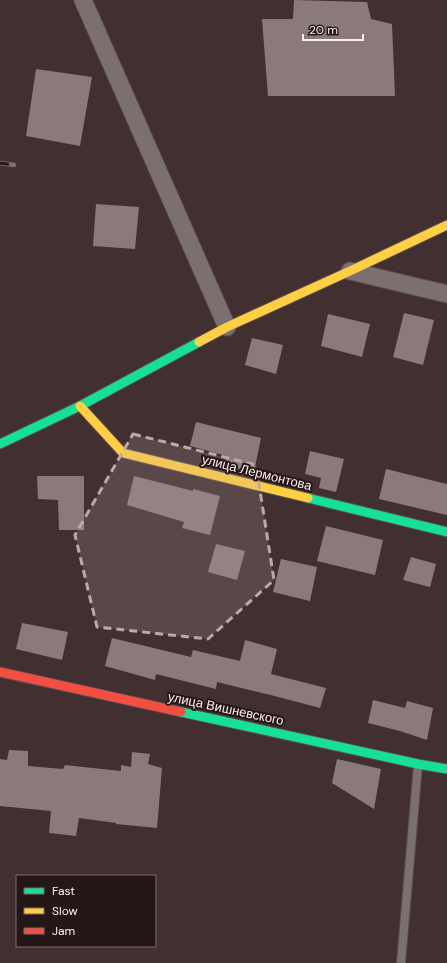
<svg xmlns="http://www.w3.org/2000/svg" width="447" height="963" font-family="'DM Sans',sans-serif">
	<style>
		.building { fill: #8a7a7b }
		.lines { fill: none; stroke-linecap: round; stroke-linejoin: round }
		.lane-casing { stroke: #5b4c4d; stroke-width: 10 }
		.street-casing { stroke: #5b4c4d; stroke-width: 19 }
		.fast-casing { stroke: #5b4c4d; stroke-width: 11 }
		.slow-casing { stroke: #5b4c4d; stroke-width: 11 }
		.jam-casing { stroke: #5b4c4d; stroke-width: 11 }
		.lane { stroke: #7c6f6f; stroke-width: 8 }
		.street { stroke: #7c6f6f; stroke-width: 17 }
		.fast { stroke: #16e098; stroke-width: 9 }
		.slow { stroke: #ffcf43; stroke-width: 9 }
		.jam { stroke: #f24e42; stroke-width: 9 }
		.rail-casing { stroke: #7c6f6f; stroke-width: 4.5 }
		.rail { stroke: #251717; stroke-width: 3; stroke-dasharray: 9; stroke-linecap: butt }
		.marked { fill: #bcaaab; fill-opacity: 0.2; stroke: #bcaaab; stroke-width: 3; stroke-dasharray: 8 5; stroke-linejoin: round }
		.labels { text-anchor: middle; stroke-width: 4; stroke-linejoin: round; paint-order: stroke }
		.street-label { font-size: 13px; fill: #fdecec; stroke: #251717 }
	</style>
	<rect width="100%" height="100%" fill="#423031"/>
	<g class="building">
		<polygon points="294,0 367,2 371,19 392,24 395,96 268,96 262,19 293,19"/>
		<polygon points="36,69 92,77 80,146 26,136"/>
		<polygon points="96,204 139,207 135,249 93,246"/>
		<polygon points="404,313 434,320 423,365 393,357"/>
		<polygon points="328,314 370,324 362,357 321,346"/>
		<polygon points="252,338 283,345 276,374 245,365"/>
		<polygon points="196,422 261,438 254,472 225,465 227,456 190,446"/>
		<polygon points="310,451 344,459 336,492 319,488 321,478 305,474"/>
		<polygon points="386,469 447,484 447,515 379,499"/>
		<polygon points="37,476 84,476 84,530 59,530 58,500 38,499"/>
		<polygon points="134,476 193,491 193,489 220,496 210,535 182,528 184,522 127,505"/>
		<polygon points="326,526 383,540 375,575 317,561"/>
		<polygon points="216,544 245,551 237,580 208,572"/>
		<polygon points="411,557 436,564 430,587 403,580"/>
		<polygon points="281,559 317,567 310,601 273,592"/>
		<polygon points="22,623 68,632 62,660 16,649"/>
		<polygon points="112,638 191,657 193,650 240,661 245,640 277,649 271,674 326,688 320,708 267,694 266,694 217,682 216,689 156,674 155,680 105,666"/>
		<polygon points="373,700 405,708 407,701 433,708 427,740 400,731 368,723"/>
		<polygon points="9,750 28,751 28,766 63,769 65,765 121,771 121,765 131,767 132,752 150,754 148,764 162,768 157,828 116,824 116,823 79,818 76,836 49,833 51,811 0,806 0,759 7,760"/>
		<polygon points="337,759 381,769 374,809 332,783"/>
	</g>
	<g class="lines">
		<defs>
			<polyline id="lane" points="401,963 418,765"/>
			<g id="street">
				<polyline points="83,0 227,327"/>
				<polyline points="350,271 447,294"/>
			</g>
			<g id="fast">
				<polyline points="0,444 80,406 199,342"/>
				<polyline points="308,498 447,532"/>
				<polyline points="181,712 418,764 447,769"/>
			</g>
			<g id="slow">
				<polyline points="199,342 227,327 350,271 447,225"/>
				<polyline points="80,406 123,453 308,498"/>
			</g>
			<polyline id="jam" points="0,672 181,712"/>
		</defs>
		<use href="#lane" class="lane-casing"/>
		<use href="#street" class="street-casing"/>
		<use href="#fast" class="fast-casing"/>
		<use href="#slow" class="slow-casing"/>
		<use href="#jam" class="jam-casing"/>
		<use href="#lane" class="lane"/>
		<use href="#street" class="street"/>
		<use href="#fast" class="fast"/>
		<use href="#slow" class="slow"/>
		<use href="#jam" class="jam"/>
		<defs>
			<polyline id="rail" points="0,163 14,165"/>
		</defs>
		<use href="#rail" class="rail-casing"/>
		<use href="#rail" class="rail"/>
	</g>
	<path class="marked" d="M133,434L256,465L274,580L208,639L97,627L75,535Z"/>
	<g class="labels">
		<g class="street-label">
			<text transform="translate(257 472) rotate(14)" y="5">улица Лермонтова</text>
			<text transform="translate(226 708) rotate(12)" y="5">улица Вишневского</text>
		</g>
	</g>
	<rect x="16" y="875" width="140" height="72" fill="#251717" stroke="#7b6c6c"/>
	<rect x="24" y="888" width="20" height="6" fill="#16e098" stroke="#7b6c6c"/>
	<text x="52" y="895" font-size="12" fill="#fdecec">Fast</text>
	<rect x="24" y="908" width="20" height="6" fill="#ffcf43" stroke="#7b6c6c"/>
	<text x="52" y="915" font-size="12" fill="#fdecec">Slow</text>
	<rect x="24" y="928" width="20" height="6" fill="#f24e42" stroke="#7b6c6c"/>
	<text x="52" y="935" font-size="12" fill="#fdecec">Jam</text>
	<path d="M303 34v6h60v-6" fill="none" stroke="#fdecec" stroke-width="2"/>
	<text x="309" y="34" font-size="12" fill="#fdecec" stroke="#251717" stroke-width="3" paint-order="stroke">20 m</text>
</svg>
